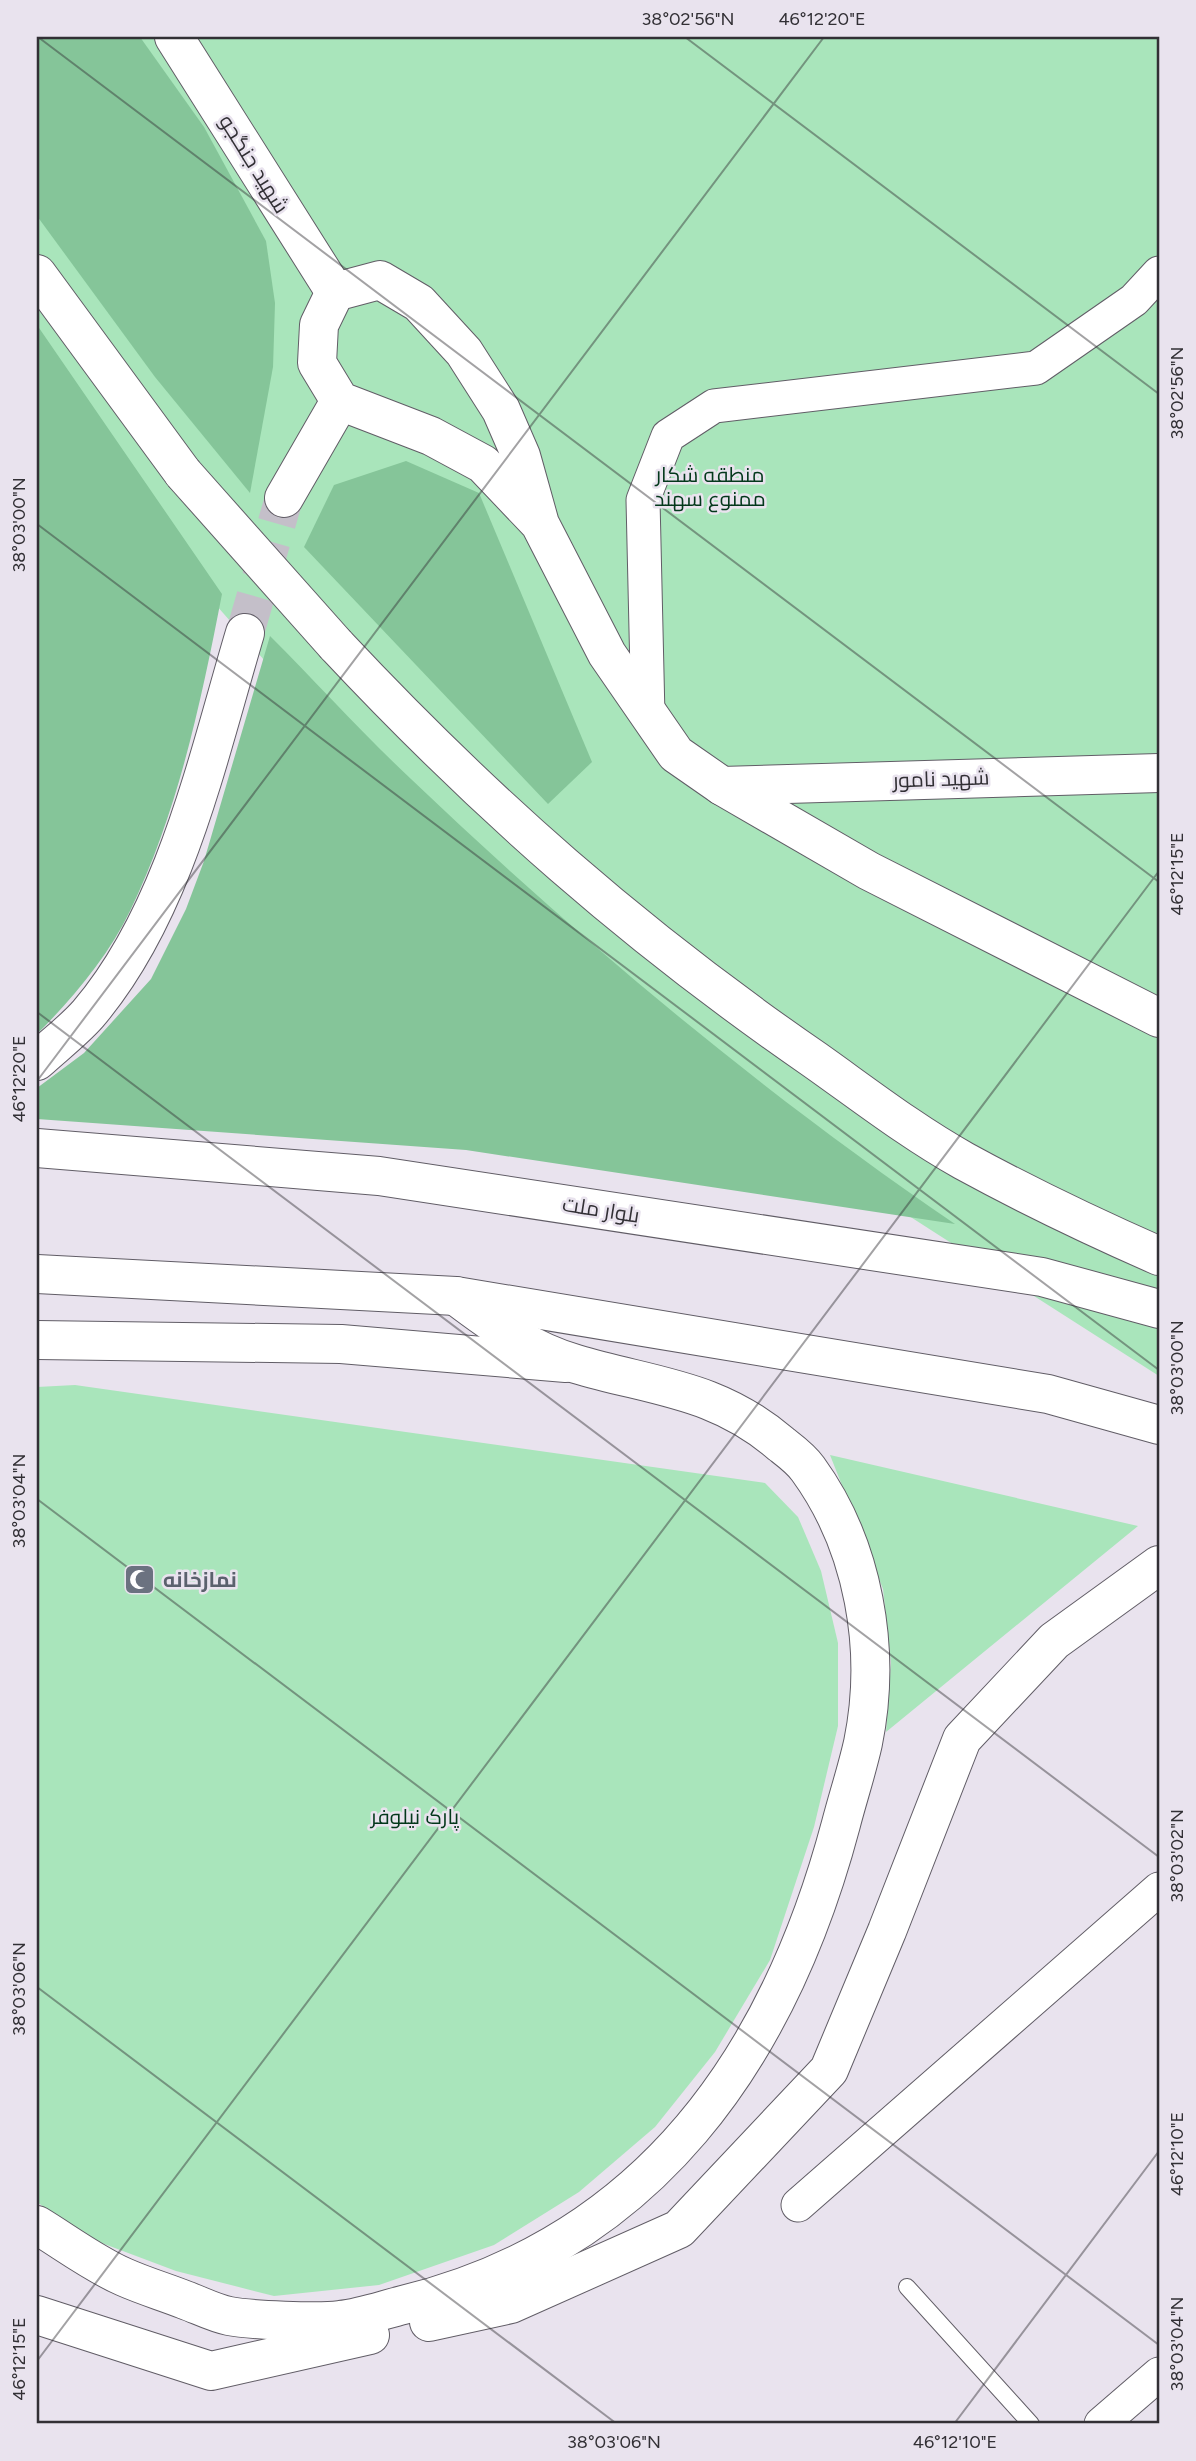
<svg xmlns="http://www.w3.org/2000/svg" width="1196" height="2461" font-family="Figtree,Cairo,sans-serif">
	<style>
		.green { fill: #a9e5bb }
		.forest { fill: #85c599 }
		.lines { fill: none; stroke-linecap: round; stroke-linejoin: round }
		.trunk-tunnel { stroke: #c4bfc9; stroke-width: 38; stroke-dasharray: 38 19; stroke-linecap: butt }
		.service-casing { stroke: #615d66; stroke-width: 18 }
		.minor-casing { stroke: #615d66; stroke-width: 35 }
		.tertiary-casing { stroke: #615d66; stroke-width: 40 }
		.secondary-casing { stroke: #615d66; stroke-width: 40 }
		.trunk-casing { stroke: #615d66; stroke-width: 40 }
		.motorway-casing { stroke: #615d66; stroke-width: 40 }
		.service { stroke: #fff; stroke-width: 16 }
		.minor { stroke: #fff; stroke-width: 33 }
		.tertiary { stroke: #fff; stroke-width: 38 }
		.secondary { stroke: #fff; stroke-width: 38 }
		.trunk { stroke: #fff; stroke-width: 38 }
		.motorway { stroke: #fff; stroke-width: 38 }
		.motorway-bridge-casing { stroke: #615d66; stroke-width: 40; stroke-linecap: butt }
		.motorway-bridge { stroke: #fff; stroke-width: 38 }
		.ticks { fill: none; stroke: #323035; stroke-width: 2; stroke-opacity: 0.45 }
		.labels { text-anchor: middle; stroke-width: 5; stroke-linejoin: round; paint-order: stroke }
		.street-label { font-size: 21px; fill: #323035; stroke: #e9e3ee }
		.park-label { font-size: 21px; fill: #03381b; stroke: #e9e3ee }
		.worship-label { font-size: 21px; font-weight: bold; fill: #5b616d; stroke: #e9e3ee; text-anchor: start }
		.neatline { fill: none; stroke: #323035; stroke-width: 2.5 }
		.ticks-label { font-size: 18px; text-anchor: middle; fill: #323035 }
	</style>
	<rect width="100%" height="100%" fill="#e9e3ee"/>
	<g class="green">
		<polygon points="37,37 1159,37 1159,1376 795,1143 393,808 87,457 37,378"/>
		<polygon points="75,1385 765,1483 798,1517 821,1571 838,1643 838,1726 814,1827 770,1960 715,2052 655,2127 579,2192 494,2245 379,2285 274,2296 176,2271 83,2236 37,2202 37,1387"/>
		<polygon points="830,1455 1138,1526 886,1732 891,1663 883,1589"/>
	</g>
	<g class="forest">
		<polygon points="37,37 140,37 204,127 266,241 275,303 273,367 250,493 155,377 37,216"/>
		<path d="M37,325L222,594C201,702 178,812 130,911C108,957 72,999 37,1034Z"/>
		<polygon points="406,461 479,493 592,762 548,804 304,547 334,485"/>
		<path d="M270,636C317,683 362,733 411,779C583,943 759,1090 955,1224L466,1150L37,1119V1088L84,1053L151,979L186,909L204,861Z"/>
	</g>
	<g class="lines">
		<polyline class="trunk-tunnel" points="245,633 284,498"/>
		<defs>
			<polyline id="service" points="907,2287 1031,2424"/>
			<g id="minor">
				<polyline points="648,716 643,500 668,436 714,406 1036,368 1134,300 1159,273"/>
				<polyline points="798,2205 1159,1889"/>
				<polyline points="1101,2424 1159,2374"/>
			</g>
			<g id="tertiary">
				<polyline points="540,524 483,464 431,436 340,401 317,363 319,325 335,292 380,280 419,303 464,352 501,410 521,456 540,524 607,654 676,754 722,786 869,871 1159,1018"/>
				<polyline points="722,786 1159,773"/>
			</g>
			<polyline id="secondary" points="174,37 335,292"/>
			<g id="trunk">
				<polyline points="284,498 340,401"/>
				<path d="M37,1061C53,1046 73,1031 88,1014C175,912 207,760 245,633"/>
				<polyline points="37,1148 379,1176 1042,1277 1159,1309"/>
				<polyline points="37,1274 456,1296 1048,1394 1159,1425"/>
				<polyline points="37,1340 341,1344 566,1363"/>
			</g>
			<g id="motorway">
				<polyline points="37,274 183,473"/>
				<path d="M336,645C485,804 635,936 815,1060C863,1094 912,1132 964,1161C1028,1196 1093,1227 1159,1256"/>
				<path d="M37,2225C65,2242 94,2264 124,2277C144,2286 165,2292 185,2300C199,2305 214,2313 229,2316C250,2320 319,2323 340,2320C361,2318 383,2310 403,2305C649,2245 779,2057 841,1824C848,1797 857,1770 863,1743C882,1650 864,1546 808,1469C801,1459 790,1451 781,1444C716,1388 653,1387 576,1364C530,1351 493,1324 456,1296"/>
				<polyline points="37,2315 211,2371 370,2335"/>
				<polyline points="429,2322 511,2304 679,2229 829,2070 887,1931 962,1739 1054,1641 1159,1565"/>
			</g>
		</defs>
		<use href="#service" class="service-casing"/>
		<use href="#minor" class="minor-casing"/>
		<use href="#tertiary" class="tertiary-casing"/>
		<use href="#secondary" class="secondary-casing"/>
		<use href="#trunk" class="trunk-casing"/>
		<use href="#motorway" class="motorway-casing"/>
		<use href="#service" class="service"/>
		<use href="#minor" class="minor"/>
		<use href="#tertiary" class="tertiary"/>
		<use href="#secondary" class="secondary"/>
		<use href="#trunk" class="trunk"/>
		<use href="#motorway" class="motorway"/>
		<defs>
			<polyline id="motorway-bridge" points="183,473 336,645"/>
		</defs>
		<use href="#motorway-bridge" class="motorway-bridge-casing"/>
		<use href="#motorway-bridge" class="motorway-bridge"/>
	</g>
	<path class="ticks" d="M38,37L1159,882M685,37L1159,394M37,524L1159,1370M37,1012L1159,1857M37,1081L824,37M37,1499L1159,2345M37,1987L617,2424M37,2361L1159,871M954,2424L1159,2151"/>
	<defs>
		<symbol id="mosque-square" viewBox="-11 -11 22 22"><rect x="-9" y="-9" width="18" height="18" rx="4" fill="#6b7280" stroke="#e9e3ee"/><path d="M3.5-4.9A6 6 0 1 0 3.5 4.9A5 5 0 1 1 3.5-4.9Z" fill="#fff"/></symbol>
	</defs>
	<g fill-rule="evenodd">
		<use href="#mosque-square" x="122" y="1562" width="35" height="35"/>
	</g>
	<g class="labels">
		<g class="street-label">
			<text transform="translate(254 164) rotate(58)" y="7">شهید جنگجو</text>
			<text transform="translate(941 779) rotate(-2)" y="7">شهید نامور</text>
			<text transform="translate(601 1210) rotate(9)" y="7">بلوار ملت</text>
		</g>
		<g class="park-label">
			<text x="710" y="482">منطقه شکار<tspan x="710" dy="24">ممنوع سهند</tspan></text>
			<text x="415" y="1824">پارک نیلوفر</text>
		</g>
		<g class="worship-label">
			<text x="163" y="1587">نمازخانه</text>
		</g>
	</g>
	<rect width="1196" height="2461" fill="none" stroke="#e9e3ee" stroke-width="77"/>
	<rect x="38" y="38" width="1120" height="2384" class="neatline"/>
	<g class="ticks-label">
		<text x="688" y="25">38°02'56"N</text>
		<text x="822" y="25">46°12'20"E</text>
		<text transform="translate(1177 393) rotate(-90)" y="6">38°02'56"N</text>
		<text transform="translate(19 525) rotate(-90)" y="6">38°03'00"N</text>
		<text transform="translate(1177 874) rotate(-90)" y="6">46°12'15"E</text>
		<text transform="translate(19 1079) rotate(-90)" y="6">46°12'20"E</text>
		<text transform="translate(1177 1368) rotate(-90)" y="6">38°03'00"N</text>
		<text transform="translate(19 1501) rotate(-90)" y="6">38°03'04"N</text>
		<text transform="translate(1177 1856) rotate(-90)" y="6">38°03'02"N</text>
		<text transform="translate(19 1989) rotate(-90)" y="6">38°03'06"N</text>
		<text transform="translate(1177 2154) rotate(-90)" y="6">46°12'10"E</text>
		<text transform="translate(1177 2344) rotate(-90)" y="6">38°03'04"N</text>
		<text transform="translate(19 2359) rotate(-90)" y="6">46°12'15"E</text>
		<text x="614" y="2448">38°03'06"N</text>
		<text x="955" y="2448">46°12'10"E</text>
	</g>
</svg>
